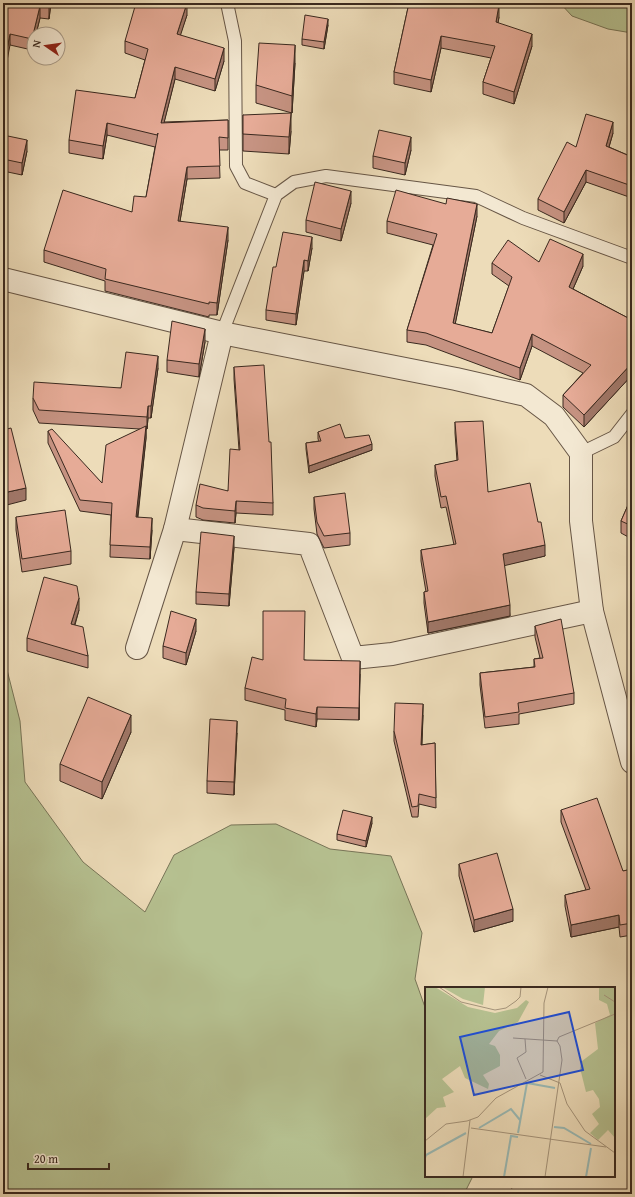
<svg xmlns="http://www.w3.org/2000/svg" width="635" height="1197" font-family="'Gentium Book Plus',serif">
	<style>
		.green { fill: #b6c191; stroke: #787558 }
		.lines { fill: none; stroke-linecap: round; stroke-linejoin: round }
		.service-casing { stroke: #675646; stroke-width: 14 }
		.minor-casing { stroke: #675646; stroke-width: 24 }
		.service { stroke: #f3e8d2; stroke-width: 12 }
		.minor { stroke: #f3e8d2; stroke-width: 22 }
		.wall { fill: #c69382; stroke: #3a291f }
		.shaded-wall { fill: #a1786a; stroke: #3a291f }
		.building { fill: #e6ab97; stroke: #3a291f }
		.inset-river { fill: none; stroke: #9abab6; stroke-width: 2 }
		.inset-road { fill: none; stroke: #a5947b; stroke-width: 1 }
		.view { fill: #1d4ed8; fill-opacity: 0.15; stroke: #1d4ed8; stroke-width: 2 }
		.inset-edge { fill: none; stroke: #3a291f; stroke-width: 2 }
	</style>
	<rect width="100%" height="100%" fill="#eddcb9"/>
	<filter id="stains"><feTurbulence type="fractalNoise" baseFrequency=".005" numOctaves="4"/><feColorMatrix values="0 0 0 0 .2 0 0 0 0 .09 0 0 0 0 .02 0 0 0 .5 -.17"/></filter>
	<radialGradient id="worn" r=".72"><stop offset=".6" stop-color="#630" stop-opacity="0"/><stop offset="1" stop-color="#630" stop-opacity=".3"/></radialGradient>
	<g class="green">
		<polygon points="560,3 632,3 632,33 608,29 572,16"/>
		<polygon points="3,654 20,721 25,782 83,862 145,912 174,855 231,825 276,824 330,849 391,856 422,933 415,979 426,1010 426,1176 473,1176 464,1194 3,1194"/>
	</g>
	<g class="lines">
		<defs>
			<g id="service">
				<polyline points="227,3 235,41 236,166 245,183 276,195"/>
				<polyline points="222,333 276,195 294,182 326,176 476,196 523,218 632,258"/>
				<polyline points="581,453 614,437 632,414"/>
			</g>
			<g id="minor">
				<polyline points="3,279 222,333 456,379 526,395 554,416 581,453 581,521 592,611 632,762"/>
				<polyline points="175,529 309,544 353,658 392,654 592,611"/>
				<polyline points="137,648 175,529 222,333"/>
			</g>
		</defs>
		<use href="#service" class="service-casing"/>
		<use href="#minor" class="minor-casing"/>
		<use href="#service" class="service"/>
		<use href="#minor" class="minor"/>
	</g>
	<g class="wall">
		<polygon points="3,3 51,3 49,19 40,18 36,34 34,34 34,41 32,50 10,45"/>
		<polygon points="409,3 499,17 498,23 532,46 514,104 483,94 483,82 491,58 441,48 431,92 394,84 394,72"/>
		<polygon points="187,15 180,35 224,61 215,91 175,79 164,122 228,120 228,150 219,150 220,178 187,179 180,221 228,240 217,315 209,315 209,317 105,291 105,281 44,262 44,250 132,212 146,197 155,147 107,135 103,159 69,153 69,140 135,98 145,60 125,53 125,41"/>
		<polygon points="328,25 324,49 302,45 302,39"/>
		<polygon points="295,63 292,113 256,103 256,85"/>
		<polygon points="243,115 291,131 289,154 243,151"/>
		<polygon points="613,133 609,147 632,157 632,198 586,182 564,223 538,210 538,199 576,147"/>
		<polygon points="3,135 27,151 22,175 3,171"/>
		<polygon points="411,150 405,175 373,168 373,156"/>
		<polygon points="351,203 341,241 306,232 306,220"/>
		<polygon points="477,216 455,324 492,333 509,286 492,274 492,263 539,262 583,266 573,289 630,319 632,314 632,375 584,427 563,407 563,395 583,373 532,346 520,380 426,345 407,342 407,330 433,245 387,233 387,221"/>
		<polygon points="312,248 308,271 304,271 296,325 266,320 266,310"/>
		<polygon points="205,342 199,377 167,372 167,360"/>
		<polygon points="234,367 273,503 273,515 236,513 235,523 203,520 196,517 196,505 228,491 239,450 234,379"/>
		<polygon points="158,368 151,418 148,418 147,429 146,429 146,438 138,517 152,530 150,559 110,557 111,515 80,511 48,443 48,431 102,483 140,429 39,423 33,410 33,398 121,388"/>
		<polygon points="455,422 488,492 538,522 545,556 504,565 510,616 428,633 424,603 424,592 426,592 421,561 421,550 454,545 446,507 441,508 435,476 435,465 457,461 455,433"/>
		<polygon points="318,432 345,438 372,450 309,473 306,449 306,443 319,441 318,439"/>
		<polygon points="632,496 632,539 621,533 621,521"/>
		<polygon points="314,497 350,533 350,545 324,548 317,534 314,509"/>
		<polygon points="16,517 71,551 71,564 22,572 16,530"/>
		<polygon points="234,548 229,606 196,604 196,592"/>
		<polygon points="79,610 75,625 88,656 88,668 27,651 27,638"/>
		<polygon points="535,626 574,693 574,704 519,714 519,724 485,728 480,685 480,673 534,667 534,659 540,658 535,637"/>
		<polygon points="196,631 186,665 163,658 163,646"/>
		<polygon points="263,660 305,660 360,674 359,720 317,719 316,727 285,720 285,710 245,700 245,688"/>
		<polygon points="423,715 422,745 435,743 436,808 419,804 418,817 412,817 394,741 394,731"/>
		<polygon points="131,732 102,799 60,781 60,764"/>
		<polygon points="237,733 234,795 207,793 207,781"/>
		<polygon points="561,810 623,871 632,869 632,935 620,937 619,927 571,937 565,906 565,895 586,890 561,822"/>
		<polygon points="372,823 366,847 337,840 337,834"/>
		<polygon points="459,864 513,921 474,932 459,876"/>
	</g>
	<g class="shaded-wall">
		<polygon points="49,3 51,3 49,19"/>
		<polygon points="187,3 187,15 177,46 177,34"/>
		<polygon points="499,5 499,17 496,34 496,22"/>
		<polygon points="40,6 40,18 36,34 34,34 34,41 32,50 32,39"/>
		<polygon points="328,19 328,25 324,49 324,42"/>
		<polygon points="10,34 10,45 3,82 3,70"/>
		<polygon points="532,34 532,46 514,104 514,92"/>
		<polygon points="441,36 441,48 431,92 431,80"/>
		<polygon points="295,45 295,63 292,113 292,96"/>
		<polygon points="224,48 224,61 215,91 215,79"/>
		<polygon points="175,67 175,79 161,135 161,123"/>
		<polygon points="291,113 291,131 289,154 289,137"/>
		<polygon points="613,122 613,133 606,157 606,146"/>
		<polygon points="107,123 107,135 103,159 103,146"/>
		<polygon points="411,137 411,150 405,175 405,163"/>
		<polygon points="27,140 27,151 22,175 22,163"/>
		<polygon points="187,167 187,179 178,233 178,221"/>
		<polygon points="586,170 586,182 564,223 564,212"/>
		<polygon points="351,191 351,203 341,241 341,229"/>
		<polygon points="477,204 477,216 453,335 453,323"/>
		<polygon points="228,227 228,240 217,315 217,303"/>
		<polygon points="312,237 312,248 308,271 308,261"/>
		<polygon points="583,254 583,266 569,298 569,287"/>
		<polygon points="304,260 304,271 296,325 296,314"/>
		<polygon points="205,329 205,342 199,377 199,364"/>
		<polygon points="532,334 532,346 520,380 520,368"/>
		<polygon points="158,356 158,368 151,418 151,406"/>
		<polygon points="632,363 632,375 584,427 584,415"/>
		<polygon points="148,406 148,418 147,429 147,417"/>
		<polygon points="146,426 146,438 136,529 136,517"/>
		<polygon points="372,444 372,450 309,473 309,466"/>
		<polygon points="26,488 26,500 3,506 3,493"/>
		<polygon points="236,501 236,513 235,523 235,511"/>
		<polygon points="152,518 152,530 150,559 150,547"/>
		<polygon points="234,536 234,548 229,606 229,594"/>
		<polygon points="545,545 545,556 503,566 503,554"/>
		<polygon points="79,598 79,610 71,636 71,624"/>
		<polygon points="510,605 510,616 428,633 428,622"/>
		<polygon points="196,619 196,631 186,665 186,653"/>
		<polygon points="360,661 360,674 359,720 359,708"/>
		<polygon points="423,704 423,715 421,756 421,745"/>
		<polygon points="317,707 317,719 316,727 316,714"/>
		<polygon points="131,715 131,732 102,799 102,782"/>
		<polygon points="237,721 237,733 234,795 234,782"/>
		<polygon points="372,817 372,823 366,847 366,841"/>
		<polygon points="513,909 513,921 474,932 474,920"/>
		<polygon points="619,915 619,927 571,937 571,925"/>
	</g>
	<g class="building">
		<polygon points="3,3 49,3 49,7 40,6 32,39 10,34 3,70"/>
		<polygon points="136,3 187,3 177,34 224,48 215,79 175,67 161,123 228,120 228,138 219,137 220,166 187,167 178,221 228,227 217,303 209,302 209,304 105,279 106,269 44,250 63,190 132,212 134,196 146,197 158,133 157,135 107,123 103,146 69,140 76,90 135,98 148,49 125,41"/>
		<polygon points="409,3 487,3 499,5 496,22 532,34 514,92 483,82 495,46 441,36 431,80 394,72"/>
		<polygon points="305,15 328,19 324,42 302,39"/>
		<polygon points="259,43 295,45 292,96 256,85"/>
		<polygon points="291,113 289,137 243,134 243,115"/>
		<polygon points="586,114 613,122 606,146 632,157 632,186 586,170 564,212 538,199 567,142 576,147"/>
		<polygon points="379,130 411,137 405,163 373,156"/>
		<polygon points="3,135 27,140 22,163 3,159"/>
		<polygon points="315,182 351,191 341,229 306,220"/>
		<polygon points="396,190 446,204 447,198 477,204 453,323 492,333 512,277 492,263 508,240 539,262 550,239 583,254 569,287 630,319 632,314 632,363 584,415 563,395 591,365 532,334 520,368 426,333 407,330 437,234 387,221"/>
		<polygon points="283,232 312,237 308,261 304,260 296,314 266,310 273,267 276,267"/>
		<polygon points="172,321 205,329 199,364 167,360"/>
		<polygon points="126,352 158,356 151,406 148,406 147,417 39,410 33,398 34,382 121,388"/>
		<polygon points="264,365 269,442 271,442 273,503 236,501 235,511 203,508 196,505 200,484 228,491 230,449 240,450 234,367"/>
		<polygon points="483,421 488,492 530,483 538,522 541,522 545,545 503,554 510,605 428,622 424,592 428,591 421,550 456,544 446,496 441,497 435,465 458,460 455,422"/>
		<polygon points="340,424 345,438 369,435 372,444 309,466 306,443 321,441 318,432"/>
		<polygon points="146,426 136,517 152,518 150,547 110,545 112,503 80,500 48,431 52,429 102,483 106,445"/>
		<polygon points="11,428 26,488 3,493 3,430"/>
		<polygon points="345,493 350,533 324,536 317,522 314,497"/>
		<polygon points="632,496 632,526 621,521"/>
		<polygon points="65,510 71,551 22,559 16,517"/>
		<polygon points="201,532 234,536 229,594 196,592"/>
		<polygon points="44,577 77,586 79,598 71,624 83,627 88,656 27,638"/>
		<polygon points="171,611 196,619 186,653 163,646"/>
		<polygon points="263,611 305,611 304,660 360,661 359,708 317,707 316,714 285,708 286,699 245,688 252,657 263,660"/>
		<polygon points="561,619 574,693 518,703 519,712 485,717 480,673 535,667 534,659 543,658 535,626"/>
		<polygon points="88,697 131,715 102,782 60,764"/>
		<polygon points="395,703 423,704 421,745 435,743 436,798 419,794 418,806 412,807 394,731"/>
		<polygon points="210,719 237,721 234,782 207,781"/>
		<polygon points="597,798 623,871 632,869 632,923 620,925 619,915 571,925 565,895 590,889 561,810"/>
		<polygon points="343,810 372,817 366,841 337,834"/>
		<polygon points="497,853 513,909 474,920 459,864"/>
		<polygon points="511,1189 530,1194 509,1194"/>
	</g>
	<g transform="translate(425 987)">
		<rect width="190" height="190" fill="#eddcb9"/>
		<path d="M0,0H10L43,20L70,26L92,21L101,13L104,15L93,35L74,44L64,57L70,59L75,68V79L58,88L64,97L63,102L40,91L35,79L17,92L29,105L18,110L21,120L12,121L0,132ZM17,0H60L58,18L38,12ZM174,0H190V151L183,143L173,153L165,146L174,137L167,127L175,120L174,112L168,103L161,105L155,81L157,74L173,62L170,36L185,28L182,17L174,13Z" fill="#b6c191"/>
		<path class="inset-river" d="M129,140L139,141L166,157M54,141L86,122L95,133M93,146L102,96L130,101M0,171L1,168L41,146M79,190L86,149L93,150M161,190L166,161"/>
		<path class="inset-road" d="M14,0L36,15L70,23L81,21L91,14L95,10L96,0M179,8L190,15M88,51L132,54L135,59L137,73L120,190M100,52L101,65L92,71L101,92M132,54L134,50L190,27M115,88L135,96L142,117L160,144L190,166M46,141L181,160M0,154L21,137L42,134L53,130L71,111L118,85L119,16L123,0M38,190L45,133"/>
		<path class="view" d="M144,25L158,83L49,108L35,50Z"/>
		<rect width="190" height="190" class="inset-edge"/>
	</g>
	<rect width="635" height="1197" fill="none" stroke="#eddcb9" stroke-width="16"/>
	<rect x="4" y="4" width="627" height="1189" fill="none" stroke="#3a291f" stroke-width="2"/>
	<rect x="8" y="8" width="619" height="1181" fill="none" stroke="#3a291f"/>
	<g transform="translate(46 46) rotate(283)"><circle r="19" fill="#f3e8d2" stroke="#a99c8a"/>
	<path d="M0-3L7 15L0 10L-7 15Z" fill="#8f2418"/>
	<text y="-6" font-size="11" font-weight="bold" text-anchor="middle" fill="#3a291f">N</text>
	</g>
	<path d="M28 1163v6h81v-6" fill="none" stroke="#3a291f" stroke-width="2"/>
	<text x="34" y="1163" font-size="12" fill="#3a291f" stroke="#f3e8d2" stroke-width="3" paint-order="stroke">20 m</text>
	<rect width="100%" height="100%" filter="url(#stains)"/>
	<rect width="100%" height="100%" fill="url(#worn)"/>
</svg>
